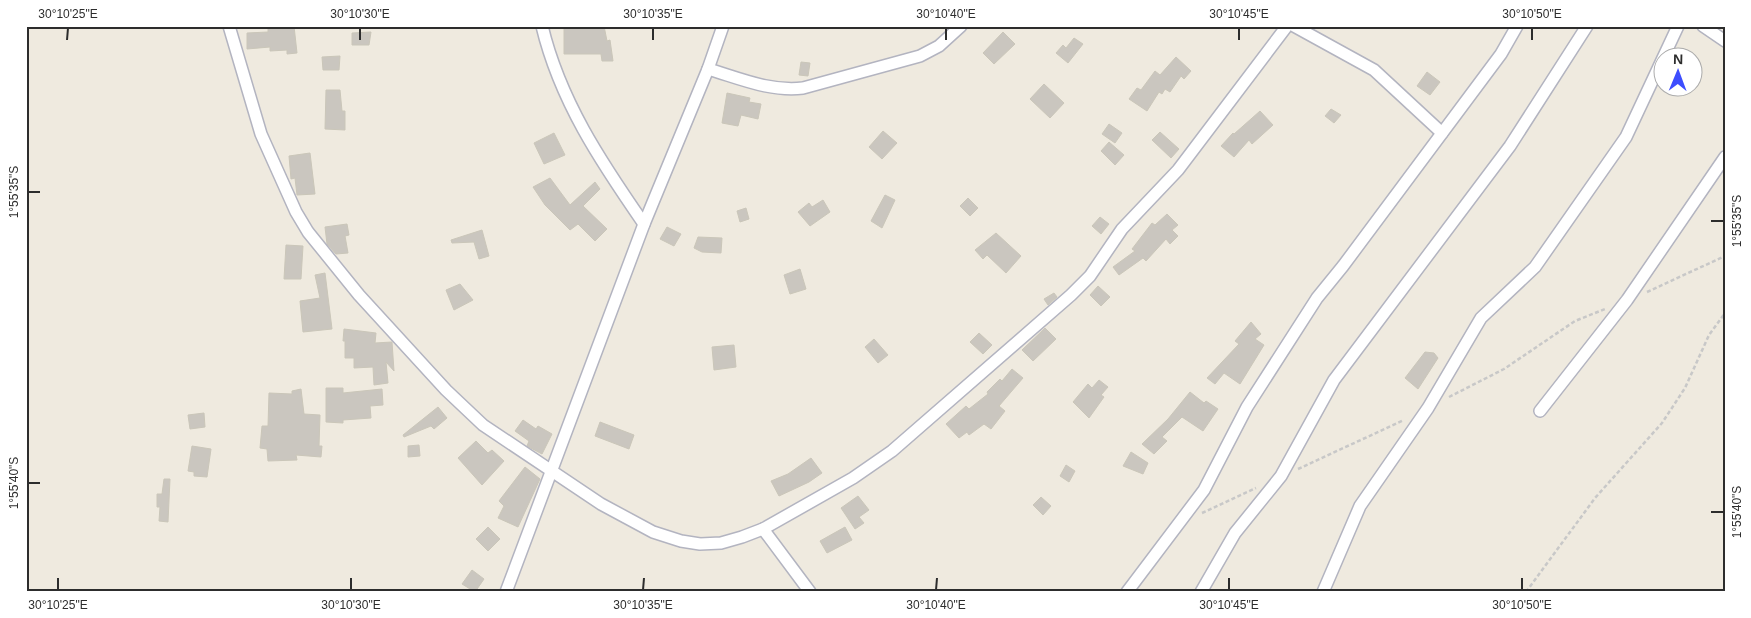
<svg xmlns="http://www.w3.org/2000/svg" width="1751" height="618" font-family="Helvetica,sans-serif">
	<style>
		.building { fill: #cac6bf; stroke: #cac6b9 }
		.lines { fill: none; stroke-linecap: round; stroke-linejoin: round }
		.street-casing { stroke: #b3b4c0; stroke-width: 14 }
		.path { stroke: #c8c8c8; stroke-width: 2.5; stroke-dasharray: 4 2.5; stroke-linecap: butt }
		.street { stroke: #fff; stroke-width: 11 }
		.ticks { fill: none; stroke: #2d2d2d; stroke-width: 2 }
		.neatline { fill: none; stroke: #2d2d2d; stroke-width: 2 }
		.ticks-label { font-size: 12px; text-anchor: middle; fill: #2d2d2d }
	</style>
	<rect width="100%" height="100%" fill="#efeadf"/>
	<g class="building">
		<polygon points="268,26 294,26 297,53 287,54 287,50 270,51 270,47 247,49 247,33 268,32"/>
		<polygon points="564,26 604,26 607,41 610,40 613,61 602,61 601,54 564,54"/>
		<polygon points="371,32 369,45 352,45 352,33"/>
		<polygon points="1003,32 1015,44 994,64 983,53"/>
		<polygon points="1074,38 1083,44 1068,63 1056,53 1063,45 1066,48"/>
		<polygon points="340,56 339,70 323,70 322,57"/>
		<polygon points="1176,57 1191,71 1184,79 1181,76 1170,92 1165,89 1162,94 1159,92 1147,111 1129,99 1137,88 1141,90 1155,71 1160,75"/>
		<polygon points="801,62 810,63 808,76 799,75"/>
		<polygon points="1427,72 1440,82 1430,95 1417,86"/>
		<polygon points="1044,84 1064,103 1050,118 1030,99"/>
		<polygon points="326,90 340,90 342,111 345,111 345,130 325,129"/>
		<polygon points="727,93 750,98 749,102 761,104 758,119 741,115 738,126 722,123"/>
		<polygon points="1331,109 1341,115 1334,123 1325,116"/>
		<polygon points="1260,111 1273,125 1252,144 1249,140 1234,157 1221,146 1233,133 1234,134"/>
		<polygon points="1109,124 1122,133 1115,143 1102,134"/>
		<polygon points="883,131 897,143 882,159 869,147"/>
		<polygon points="1160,132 1179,149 1171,158 1152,140"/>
		<polygon points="554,133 565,155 544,164 534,143"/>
		<polygon points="1109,142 1124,155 1115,165 1101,151"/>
		<polygon points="310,153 315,194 297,195 295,178 291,179 289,156"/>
		<polygon points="550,178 570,205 595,182 600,189 583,206 607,229 595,241 578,224 570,230 545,205 533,187"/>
		<polygon points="885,195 895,200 882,228 871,221"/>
		<polygon points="968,198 978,208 970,216 960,206"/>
		<polygon points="823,200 830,212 810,226 798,212 809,203 812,207"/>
		<polygon points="746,208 749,219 740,222 737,211"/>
		<polygon points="1167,214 1178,225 1172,230 1178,236 1170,244 1166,239 1146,261 1143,258 1119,275 1113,267 1135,251 1132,249 1152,223 1155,225"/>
		<polygon points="1100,217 1109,224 1101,234 1092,226"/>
		<polygon points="347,224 349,235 345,236 348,253 336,254 327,244 325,227"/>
		<polygon points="667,227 681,234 674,246 660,239"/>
		<polygon points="482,230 489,256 479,259 474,242 452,243 451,240"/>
		<polygon points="996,233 1021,256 1006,273 987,255 983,259 975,250"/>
		<polygon points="698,237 722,238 721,253 702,252 694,248"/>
		<polygon points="286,245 303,246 301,279 284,279"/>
		<polygon points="800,269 806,289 790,294 784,275"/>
		<polygon points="325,273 332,329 303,332 300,301 320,298 315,275"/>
		<polygon points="460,284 473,300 454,310 446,290"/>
		<polygon points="1098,286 1110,297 1101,306 1090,295"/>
		<polygon points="1054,293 1057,297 1048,305 1044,299"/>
		<polygon points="1251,322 1261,334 1255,339 1264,345 1240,384 1224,373 1215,384 1207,378 1239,344 1235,341"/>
		<polygon points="1045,328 1056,339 1033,361 1022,350"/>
		<polygon points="344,329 376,333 375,343 392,342 394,371 386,362 388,383 374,385 373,367 354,368 354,358 345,358 345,341 343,341"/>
		<polygon points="979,333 992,345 983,354 970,342"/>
		<polygon points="874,339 888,355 878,363 865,347"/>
		<polygon points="734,345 736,367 714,370 712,347"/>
		<polygon points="1425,352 1434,353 1438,358 1418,389 1405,378"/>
		<polygon points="1012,369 1023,378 999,406 1005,411 991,429 984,424 969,435 967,432 959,438 946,424 966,406 969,409 988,394 987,392 1000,379 1002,381"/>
		<polygon points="1099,380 1108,387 1101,395 1104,397 1089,418 1073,402 1088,384 1092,388"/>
		<polygon points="326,388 343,388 343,393 382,389 383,405 370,406 371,418 343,420 343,423 326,422"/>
		<polygon points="301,389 304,414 320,415 319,446 322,446 321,457 296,455 297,460 268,461 267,449 260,448 262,426 268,426 269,393 292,394 292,391"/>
		<polygon points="1190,392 1204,403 1206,401 1218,409 1203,431 1182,417 1162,437 1167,441 1154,454 1142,444 1168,419"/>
		<polygon points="438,407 447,418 434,429 431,426 404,437 403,435"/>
		<polygon points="204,413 205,427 190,429 188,415"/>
		<polygon points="523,420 536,429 538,426 552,434 542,454 527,446 529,441 515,431"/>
		<polygon points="600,422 634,435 629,449 595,436"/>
		<polygon points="476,441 488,453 492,450 504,461 482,485 458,458"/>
		<polygon points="419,445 420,456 408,457 408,446"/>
		<polygon points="192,446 211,449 207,477 194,476 194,472 188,471"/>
		<polygon points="1131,452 1148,463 1143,474 1123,466"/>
		<polygon points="811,458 822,473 809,482 779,496 771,481 788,474"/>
		<polygon points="1066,465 1075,471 1069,482 1060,476"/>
		<polygon points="525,467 540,479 518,527 498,518 504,506 499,501"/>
		<polygon points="164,479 170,479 168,522 159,521 160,507 157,507 157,494 162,494"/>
		<polygon points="858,496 869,510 859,517 864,523 855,529 841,508"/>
		<polygon points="1041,497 1051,506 1043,515 1033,505"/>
		<polygon points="488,527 500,539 488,551 476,539"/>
		<polygon points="845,527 852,540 827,553 820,541"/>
		<polygon points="472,570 484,579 475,592 462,584"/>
	</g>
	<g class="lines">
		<defs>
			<g id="street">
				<polyline points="229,26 261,134 296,212 308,232 359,295 446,390 483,425 601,504 653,532 681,541 700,544 721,543 742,537 763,529 853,478 892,451 1071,295 1090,276 1122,229 1178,170 1287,26"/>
				<path d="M542,26C560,101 601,162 644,224"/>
				<polyline points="1294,26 1374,70 1442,133"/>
				<polyline points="1703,26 1725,41"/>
				<path d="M708,69C739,78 770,92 803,88L920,56L939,46L961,26"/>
				<polyline points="1540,411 1627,300 1725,157"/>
				<polyline points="763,529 810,592"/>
				<polyline points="506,592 644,224 708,69 723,26"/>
				<polyline points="1127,592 1204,490 1247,407 1317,298 1343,266 1501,54 1517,26"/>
				<polyline points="1201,592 1235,533 1281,476 1334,380 1510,146 1587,26"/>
				<polyline points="1323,592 1360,506 1428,408 1481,318 1535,267 1626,137 1678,26"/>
			</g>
		</defs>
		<use href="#street" class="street-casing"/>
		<g class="path">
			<polyline points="1647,292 1725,256"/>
			<polyline points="1449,397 1504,369 1575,321 1605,309"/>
			<polyline points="1298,469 1404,420"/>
			<polyline points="1202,513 1256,488"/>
			<polyline points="1526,592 1595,498 1662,423 1685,388 1709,335 1725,313"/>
		</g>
		<use href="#street" class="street"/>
	</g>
	<path class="ticks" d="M67,40L68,28M360,40V28M653,40V28M946,40V28M1239,40V28M1532,40V28M28,192H40M1711,221H1724M28,483H40M1711,512H1724M58,590V578M351,590V578M643,590L644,578M936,590L937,578M1229,590V578M1522,590V578"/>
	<rect width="1751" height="618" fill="none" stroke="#ffffff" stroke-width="55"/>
	<g transform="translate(1678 72) rotate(1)"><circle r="24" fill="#ffffff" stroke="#ababab"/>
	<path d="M0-4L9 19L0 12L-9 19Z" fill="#3d4dfe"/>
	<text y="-8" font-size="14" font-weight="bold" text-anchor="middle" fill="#2d2d2d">N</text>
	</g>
	<rect x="28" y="28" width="1696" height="562" class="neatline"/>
	<g class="ticks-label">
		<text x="68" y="18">30°10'25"E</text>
		<text x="360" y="18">30°10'30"E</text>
		<text x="653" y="18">30°10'35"E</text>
		<text x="946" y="18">30°10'40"E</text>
		<text x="1239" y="18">30°10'45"E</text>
		<text x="1532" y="18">30°10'50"E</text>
		<text transform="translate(14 192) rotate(-90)" y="4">1°55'35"S</text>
		<text transform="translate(1737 221) rotate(-90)" y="4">1°55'35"S</text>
		<text transform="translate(14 483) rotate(-90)" y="4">1°55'40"S</text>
		<text transform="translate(1737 512) rotate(-90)" y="4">1°55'40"S</text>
		<text x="58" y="609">30°10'25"E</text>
		<text x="351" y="609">30°10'30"E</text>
		<text x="643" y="609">30°10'35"E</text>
		<text x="936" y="609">30°10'40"E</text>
		<text x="1229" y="609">30°10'45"E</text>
		<text x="1522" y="609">30°10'50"E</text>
	</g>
</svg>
